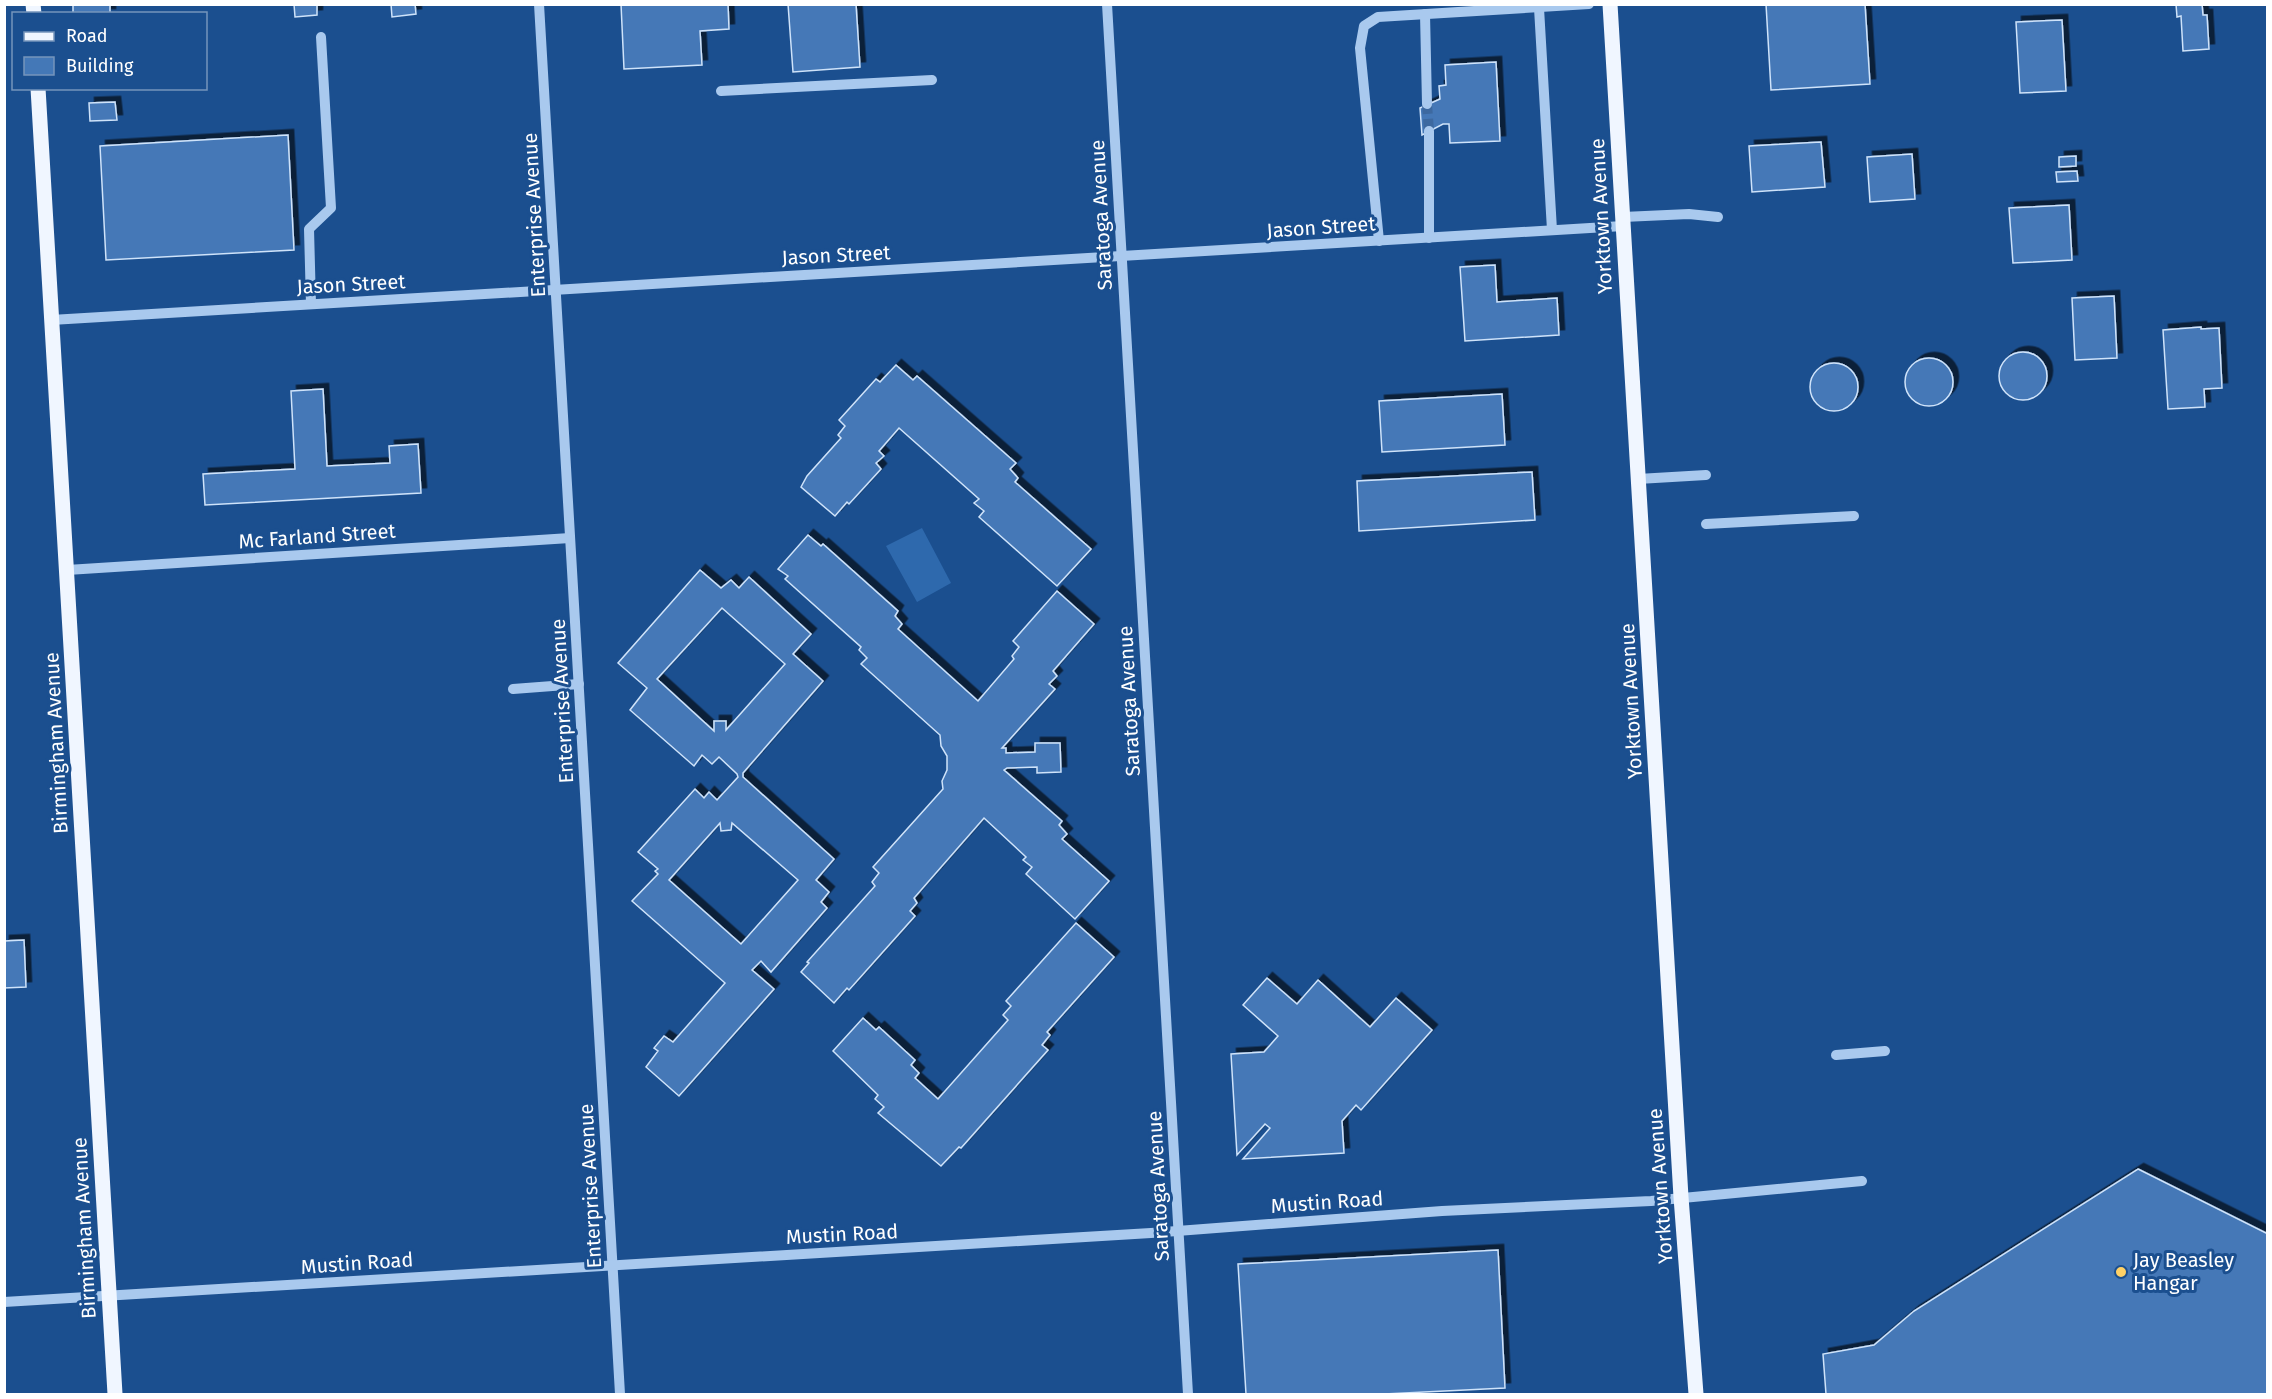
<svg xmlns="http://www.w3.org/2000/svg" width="2272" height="1399" font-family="'Fira Sans',sans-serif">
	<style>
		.green { fill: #2e69ad }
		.building { fill: #4478b7; stroke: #cfe3fa; stroke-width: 1.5; fill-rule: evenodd; filter: url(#shadow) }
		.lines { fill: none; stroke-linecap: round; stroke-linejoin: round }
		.minor-tunnel { stroke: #3d69a0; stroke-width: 10; stroke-dasharray: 10 5; stroke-linecap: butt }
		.minor { stroke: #a9c9ee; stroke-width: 10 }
		.major { stroke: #f0f6ff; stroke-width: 15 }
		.poi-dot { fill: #ffd166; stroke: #1b4f8f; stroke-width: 2 }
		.labels { text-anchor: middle; stroke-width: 6; stroke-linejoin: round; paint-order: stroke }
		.street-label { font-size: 20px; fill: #fff; stroke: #1b4f8f }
		.poi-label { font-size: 20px; fill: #fff; stroke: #1b4f8f; text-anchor: start }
	</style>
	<defs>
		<filter id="shadow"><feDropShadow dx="5.5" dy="-5.5" stdDeviation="0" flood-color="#0009"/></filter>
	</defs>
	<rect width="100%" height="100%" fill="#1b4f8f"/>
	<polygon class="green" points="922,528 951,583 917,602 886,546"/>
	<g class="building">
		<rect x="73" y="4" width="37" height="10"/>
		<polygon points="294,4 317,4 317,15 295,17"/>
		<polygon points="391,4 415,4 416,14 392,17"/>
		<polygon points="621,4 728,4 729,29 700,31 702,65 624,69"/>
		<polygon points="788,4 856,4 860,67 793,72"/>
		<polygon points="1766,4 1865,4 1870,84 1771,90"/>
		<polygon points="2176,4 2202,4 2203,15 2207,15 2209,49 2183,51 2181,16 2177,17"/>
		<polygon points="2062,20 2066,91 2020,93 2016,22"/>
		<polygon points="1496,62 1500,141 1450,143 1449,124 1443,124 1422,135 1420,108 1440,99 1439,86 1446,85 1445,65"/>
		<polygon points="115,102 117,120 90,121 89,103"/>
		<polygon points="288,135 294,250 106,260 100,146"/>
		<polygon points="1821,142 1825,187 1752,192 1749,146"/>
		<polygon points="1912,154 1915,199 1870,202 1867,157"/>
		<polygon points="2076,156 2076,166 2059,167 2059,157"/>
		<polygon points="2077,171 2078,181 2057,182 2056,172"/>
		<polygon points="2069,205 2072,260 2013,263 2009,208"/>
		<polygon points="1495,265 1497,302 1557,298 1559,335 1465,341 1460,267"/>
		<polygon points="2114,296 2117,358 2075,360 2072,298"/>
		<polygon points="2201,327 2201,329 2219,328 2222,388 2204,389 2205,407 2168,409 2163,330"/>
		<circle cx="2023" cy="376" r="24"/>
		<circle cx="1929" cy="382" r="24"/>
		<circle cx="1834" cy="387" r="24"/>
		<polygon points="896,365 913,380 917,376 1016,463 1010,469 1018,478 1015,482 1091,549 1057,586 979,517 984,511 974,503 979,499 899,428 879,451 884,456 876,463 881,469 849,504 847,502 835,516 801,487 807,476 841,438 838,435 845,426 839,420 876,379 880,382"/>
		<polygon points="323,389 327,466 390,463 389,446 418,444 421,493 205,505 203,474 295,469 291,391"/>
		<polygon points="1502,394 1505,445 1382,452 1379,401"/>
		<polygon points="1532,472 1535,520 1359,531 1357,481"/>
		<polygon points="808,535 821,546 823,544 898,611 895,616 902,624 898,629 978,701 1014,659 1012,656 1019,647 1013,641 1057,591 1094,624 1053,671 1057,676 1049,684 1055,689 1002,748 1006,748 1006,753 1035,752 1035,743 1060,743 1061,772 1037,773 1037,767 1007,768 1004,770 1062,821 1059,825 1067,834 1062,839 1109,881 1075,919 1026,874 1032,867 1023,860 1026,857 984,818 914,898 917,903 910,911 915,916 849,990 847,988 834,1003 801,972 809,963 807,962 875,886 872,882 879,873 873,867 943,789 942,781 947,770 947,756 941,746 940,735 861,664 867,658 859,650 861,647 785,579 788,576 778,569"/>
		<path d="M700,570L721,588L731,580L739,588L749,577L811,634L793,654L823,681L743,773V777L834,859L816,880L829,892L821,902L827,908L771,972L761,961L752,970L774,989L679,1096L646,1067L658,1051L654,1048L664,1036L673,1042L725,983L632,901L658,874L655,871L658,869L638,852L695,789L704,798L709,792L717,800L738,777L737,774L719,757L712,764L702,755L694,766L630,710L647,688L618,663ZM722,608L785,664L726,730V721H714V731L657,679ZM720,823L721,831L731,830L732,823L798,880L741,944L669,880Z"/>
		<polygon points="1076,923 1114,957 1047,1032 1050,1035 1042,1045 1048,1050 961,1148 959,1147 941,1166 878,1113 884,1107 875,1099 878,1095 833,1051 863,1018 876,1030 879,1027 915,1060 911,1065 919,1073 915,1078 938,1099 1008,1020 1003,1015 1011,1006 1006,1001"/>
		<polygon points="24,940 26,987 4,988 4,941"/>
		<polygon points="1267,978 1297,1004 1318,980 1370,1027 1396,998 1432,1030 1361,1110 1356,1105 1342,1121 1344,1153 1243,1159 1270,1128 1265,1124 1237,1155 1231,1054 1264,1052 1278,1036 1243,1005"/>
		<polygon points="2138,1169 2268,1234 2268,1394 1826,1394 1823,1354 1874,1345 1914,1311"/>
		<polygon points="1498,1250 1505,1388 1384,1394 1246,1394 1238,1264"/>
	</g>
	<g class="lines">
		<polyline class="minor-tunnel" points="1427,104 1429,131"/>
		<g class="minor">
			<polyline points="539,4 620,1394"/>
			<polyline points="1107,4 1188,1394"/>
			<polyline points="1539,8 1552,230"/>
			<polyline points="1425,14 1427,104"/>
			<polyline points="721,91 932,80"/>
			<polyline points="1429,131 1429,238"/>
			<polyline points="1623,217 1689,214 1718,217"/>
			<polyline points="1379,241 1360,48 1364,26 1378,17 1589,4"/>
			<polyline points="311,304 309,229 331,208 321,37"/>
			<polyline points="51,320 1623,226"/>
			<polyline points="1638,479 1706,475"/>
			<polyline points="1706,524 1854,516"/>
			<polyline points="67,570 570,538"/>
			<polyline points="513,689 579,684"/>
			<polyline points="1836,1055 1885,1051"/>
			<polyline points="4,1302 1151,1233 1442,1211 1651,1201 1862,1181"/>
		</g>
		<g class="major">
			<polyline points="33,4 34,14"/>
			<polyline points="1610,4 1681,1197 1696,1394"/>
			<polyline points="38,88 115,1394"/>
		</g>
	</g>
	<circle class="poi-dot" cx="2121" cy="1272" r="6"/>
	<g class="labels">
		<g class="street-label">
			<text transform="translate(534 215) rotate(-93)" y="7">Enterprise Avenue</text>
			<text transform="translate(1101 215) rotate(-93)" y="7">Saratoga Avenue</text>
			<text transform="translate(1601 216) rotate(-93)" y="7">Yorktown Avenue</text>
			<text transform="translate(1321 227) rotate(-4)" y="7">Jason Street</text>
			<text transform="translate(836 255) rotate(-3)" y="7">Jason Street</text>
			<text transform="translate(351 284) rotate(-3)" y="7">Jason Street</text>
			<text transform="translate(317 536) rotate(-4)" y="7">Mc Farland Street</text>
			<text transform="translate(562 701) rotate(-93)" y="7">Enterprise Avenue</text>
			<text transform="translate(1129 701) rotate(-93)" y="7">Saratoga Avenue</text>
			<text transform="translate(1631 701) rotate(-93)" y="7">Yorktown Avenue</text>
			<text transform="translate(56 743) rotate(-93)" y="7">Birmingham Avenue</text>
			<text transform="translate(590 1186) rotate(-93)" y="7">Enterprise Avenue</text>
			<text transform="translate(1158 1186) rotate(-93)" y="7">Saratoga Avenue</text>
			<text transform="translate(1660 1186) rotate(-94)" y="7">Yorktown Avenue</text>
			<text transform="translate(1327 1202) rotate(-4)" y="7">Mustin Road</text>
			<text transform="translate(84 1228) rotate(-93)" y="7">Birmingham Avenue</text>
			<text transform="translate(842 1234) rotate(-3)" y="7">Mustin Road</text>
			<text transform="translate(357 1263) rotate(-4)" y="7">Mustin Road</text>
		</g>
		<g class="poi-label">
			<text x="2133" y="1267">Jay Beasley<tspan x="2133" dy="23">Hangar</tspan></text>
		</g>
	</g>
	<rect width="2272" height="1399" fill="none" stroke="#ffffff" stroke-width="12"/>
	<rect x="12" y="12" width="195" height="78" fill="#1b4f8f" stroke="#7695bc" stroke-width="1.5"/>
	<rect x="24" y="32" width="30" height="9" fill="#f0f6ff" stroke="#7695bc" stroke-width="1.5"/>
	<text x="66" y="42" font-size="18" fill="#ffffff">Road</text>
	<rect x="24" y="57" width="30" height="18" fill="#4478b7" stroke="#7695bc" stroke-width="1.5"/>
	<text x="66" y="72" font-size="18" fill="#ffffff">Building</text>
</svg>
